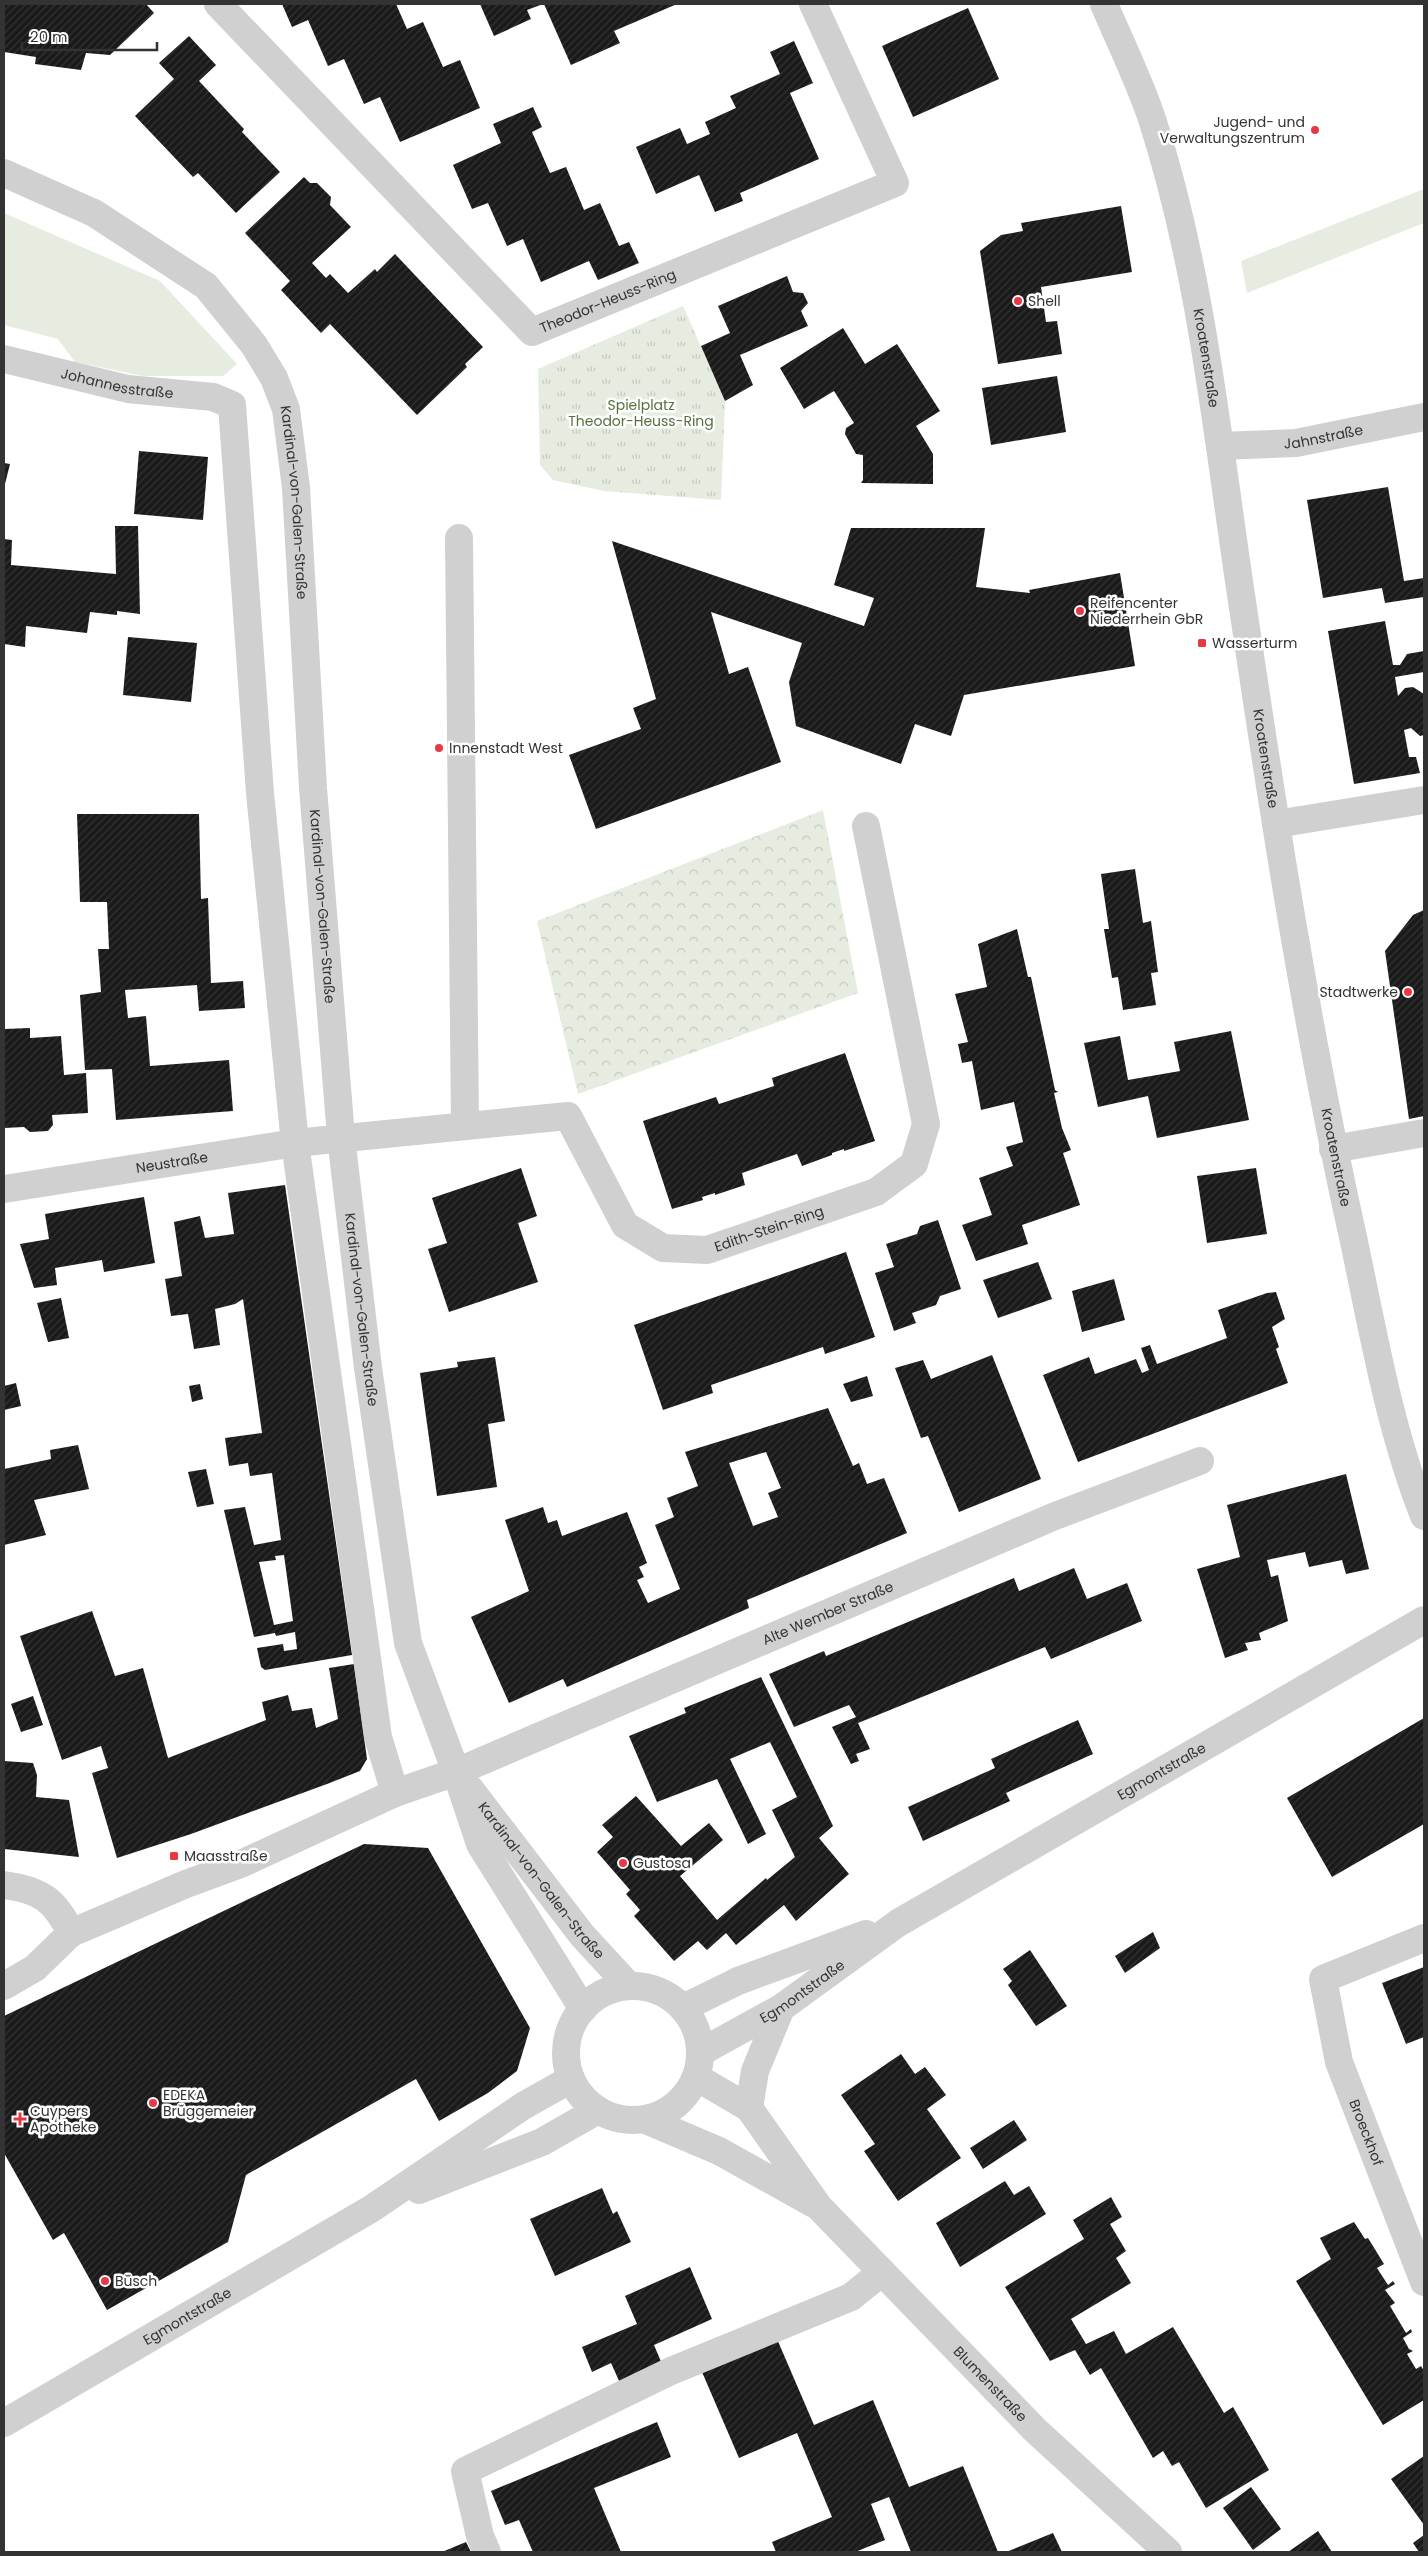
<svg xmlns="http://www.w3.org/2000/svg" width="1428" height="2556" font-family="Poppins,sans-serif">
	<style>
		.grass { fill: #e6ecdf }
		.forest { fill: url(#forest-crowns) }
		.park { fill: url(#park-tufts) }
		.building { fill: url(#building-hatch); fill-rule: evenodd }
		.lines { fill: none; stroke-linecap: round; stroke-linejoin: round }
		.minor { stroke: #d0d0d0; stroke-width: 28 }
		.poi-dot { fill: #e63946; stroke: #fff; stroke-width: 2 }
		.labels { text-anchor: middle; stroke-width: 5; stroke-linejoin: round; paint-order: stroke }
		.poi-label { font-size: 14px; fill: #333; stroke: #fff; text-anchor: start }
		.street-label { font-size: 14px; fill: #333; stroke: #fff }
		.park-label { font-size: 14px; fill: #56703f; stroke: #fff }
	</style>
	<defs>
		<pattern id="forest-crowns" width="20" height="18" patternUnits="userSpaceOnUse" patternTransform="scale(1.25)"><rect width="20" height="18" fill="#e6ecdf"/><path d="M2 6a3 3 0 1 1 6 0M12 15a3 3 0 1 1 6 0" fill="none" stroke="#c6cbc0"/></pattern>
		<pattern id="park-tufts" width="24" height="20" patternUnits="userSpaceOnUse" patternTransform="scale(1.25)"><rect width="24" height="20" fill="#e6ecdf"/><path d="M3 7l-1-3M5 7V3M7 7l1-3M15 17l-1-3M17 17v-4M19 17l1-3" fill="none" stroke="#c6cbc0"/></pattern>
		<pattern id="building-hatch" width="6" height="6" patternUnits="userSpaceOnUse" patternTransform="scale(1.25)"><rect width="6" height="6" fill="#1a1a1a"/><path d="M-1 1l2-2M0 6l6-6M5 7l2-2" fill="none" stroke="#333"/></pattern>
	</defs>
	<rect width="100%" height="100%" fill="#fff"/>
	<g class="grass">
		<polygon points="1424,189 1424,223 1247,293 1241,261"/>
		<polygon points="4,213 160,281 237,364 223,376 143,376 75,362 58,339 4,325"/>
	</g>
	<polygon class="forest" points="823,810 858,993 578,1094 537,921"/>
	<polygon class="park" points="683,306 725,401 721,500 604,491 553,480 540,465 538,369"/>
	<g class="building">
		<polygon points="4,4 146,4 154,13 110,55 86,53 81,70 35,64 36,57 4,52"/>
		<polygon points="282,4 396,4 407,29 423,22 443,67 460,60 480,108 400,142 380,97 364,104 344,59 328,66 308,20 292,27"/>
		<polygon points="480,4 543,4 527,10 531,19 494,36"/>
		<polygon points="544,4 677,4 614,31 620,43 571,65"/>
		<polygon points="968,8 999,79 913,117 882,46"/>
		<polygon points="189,36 216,65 199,81 244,129 242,132 280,172 236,213 198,173 193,177 135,116 174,79 159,63"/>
		<polygon points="794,41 813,83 790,93 819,159 740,193 743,201 715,212 699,175 656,194 636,147 680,128 687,144 710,134 705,122 736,108 730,96 780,74 770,52"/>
		<polygon points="533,107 542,127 532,132 550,173 566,167 584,210 600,203 619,246 629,242 639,263 598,280 589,261 541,282 523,239 507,246 488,203 472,209 453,165 501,143 493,124"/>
		<polygon points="304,177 310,183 317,183 331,197 330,205 351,227 312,263 326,278 330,274 348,293 375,269 377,272 395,254 483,347 465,364 467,367 417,415 330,324 321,333 281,290 290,281 245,233"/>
		<polygon points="1121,206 1132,272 1041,287 1046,322 1057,321 1062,354 998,364 980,251 1001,235 1023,231 1021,223"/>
		<polygon points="787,276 793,292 803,293 808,303 801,311 808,326 740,355 753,385 725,401 701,346 730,333 718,306"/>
		<polygon points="843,328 865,364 897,344 940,411 916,426 933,454 933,484 861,483 863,480 863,455 856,454 845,434 846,428 854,423 834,391 804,409 780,368"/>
		<polygon points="1057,376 1066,432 991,445 982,388"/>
		<polygon points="139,451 208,457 203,520 134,514"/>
		<polygon points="4,463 10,464 4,488"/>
		<polygon points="1388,487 1404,581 1424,578 1424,597 1385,603 1382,588 1323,598 1307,500"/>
		<polygon points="115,526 138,526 140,614 117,611 117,615 90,612 87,633 26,626 25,647 4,644 4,539 12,540 11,565 116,574"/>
		<polygon points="851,528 985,528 976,587 1030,593 1029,590 1120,573 1135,666 964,695 951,736 915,724 901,764 796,726 789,682 802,643 711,612 729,674 748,667 781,762 596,829 569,755 641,729 633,708 656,699 612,541 864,626 874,598 834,585"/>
		<polygon points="1385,621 1393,665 1400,665 1407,654 1424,651 1424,672 1395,677 1398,696 1405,688 1413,687 1424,694 1424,735 1420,736 1411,728 1404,730 1409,757 1416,757 1420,773 1354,784 1328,631"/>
		<polygon points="128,637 197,643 191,702 123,695"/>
		<polygon points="77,814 199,814 201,899 208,898 211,983 243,981 245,1008 199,1011 197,985 125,990 128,1018 146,1016 150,1066 229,1060 233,1111 116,1120 112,1069 85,1070 80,995 101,992 98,949 109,949 107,902 80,902"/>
		<polygon points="1135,869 1143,923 1151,921 1158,972 1151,973 1156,1005 1123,1010 1118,977 1112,978 1104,929 1109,929 1101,874"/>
		<polygon points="1424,910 1424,1116 1409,1119 1385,951 1413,915"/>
		<polygon points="1017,929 1028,977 1031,977 1055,1090 1058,1092 1054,1093 1062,1128 1071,1150 1063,1153 1080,1205 1022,1225 1028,1244 976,1261 962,1225 992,1215 979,1178 1013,1166 1006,1147 1023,1142 1014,1102 981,1110 972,1061 962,1063 958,1044 968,1042 955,994 987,987 978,944"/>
		<polygon points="30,1028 30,1038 61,1036 64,1075 86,1073 88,1113 52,1115 53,1125 48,1131 30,1132 24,1127 4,1128 4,1029"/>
		<polygon points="1231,1031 1249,1120 1157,1138 1148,1096 1098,1107 1084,1043 1120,1036 1128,1080 1180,1071 1174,1042"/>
		<polygon points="845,1053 875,1141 844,1151 844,1149 832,1153 832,1155 802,1166 797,1154 742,1173 745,1185 715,1195 715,1193 702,1197 703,1200 672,1209 643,1121 716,1097 719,1104 774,1086 772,1078"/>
		<polygon points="521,1168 537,1216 518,1223 538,1282 449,1312 428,1249 447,1243 432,1198"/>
		<polygon points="1256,1168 1267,1234 1207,1243 1197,1176"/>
		<path d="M285,1185L352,1655L265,1670L261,1667L257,1648L283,1644L284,1651L297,1649L295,1632L276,1636L275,1633L254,1637L224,1510L245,1507L254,1545L281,1540L272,1473L250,1476L248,1463L229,1466L225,1438L262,1433L243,1299L235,1304L215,1309L220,1345L194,1349L188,1314L171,1316L165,1279L182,1276L174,1222L200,1216L205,1238L234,1234L228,1193ZM284,1555L293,1621L274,1625L259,1562L276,1560L275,1556Z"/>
		<polygon points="144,1197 155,1263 104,1272 102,1260 55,1268 57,1285 34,1288 20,1244 49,1239 45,1214"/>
		<polygon points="938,1220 961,1289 940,1296 936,1305 912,1313 916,1323 894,1331 875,1273 894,1267 886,1244 917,1234 920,1226"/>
		<polygon points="846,1252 875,1337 825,1354 823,1347 711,1385 713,1393 663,1410 634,1325"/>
		<polygon points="1038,1262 1052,1299 998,1318 983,1280"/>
		<polygon points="1114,1279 1125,1320 1082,1332 1072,1291"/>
		<polygon points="1276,1292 1285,1319 1272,1327 1279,1347 1276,1349 1288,1383 1078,1462 1043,1375 1089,1357 1095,1374 1136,1359 1142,1373 1149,1370 1141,1348 1150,1345 1157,1364 1227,1338 1218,1310 1267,1293"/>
		<polygon points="61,1298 69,1338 48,1342 37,1303"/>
		<polygon points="992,1355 1041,1479 959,1512 928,1436 921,1438 895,1368 923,1360 931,1379"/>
		<polygon points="495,1357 505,1421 488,1424 497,1487 437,1496 420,1373 458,1367 457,1362"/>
		<polygon points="867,1376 873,1396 851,1402 843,1384"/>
		<polygon points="16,1383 21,1406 4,1410 4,1386"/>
		<polygon points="200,1384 203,1399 192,1402 189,1386"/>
		<path d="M828,1408L853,1466L859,1463L867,1484L884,1478L907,1533L747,1600L749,1608L567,1687L563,1679L509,1703L471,1617L529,1591L505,1520L543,1507L548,1523L557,1520L562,1536L627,1512L647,1563L639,1567L644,1577L637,1580L648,1603L680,1589L655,1525L674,1517L667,1498L698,1486L685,1452ZM766,1452L781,1488L768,1493L778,1517L753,1526L729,1463Z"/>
		<polygon points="78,1445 89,1489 34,1500 46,1535 4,1545 4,1469 51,1459 50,1450"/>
		<polygon points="206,1469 214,1504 197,1507 188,1472"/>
		<polygon points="1346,1474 1369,1569 1346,1574 1342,1560 1309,1567 1305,1552 1267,1560 1271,1577 1278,1575 1288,1621 1259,1633 1261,1640 1245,1643 1248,1650 1225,1658 1197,1569 1240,1557 1227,1505"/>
		<polygon points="1074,1568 1087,1599 1127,1583 1142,1621 1051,1659 1045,1647 858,1723 870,1749 856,1754 859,1761 851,1764 832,1727 856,1717 849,1705 794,1727 769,1674 824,1651 826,1656 1014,1578 1019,1591"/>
		<polygon points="92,1611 115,1676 143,1668 168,1758 266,1720 262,1702 288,1695 292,1711 312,1708 316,1728 338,1719 329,1668 354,1664 367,1759 360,1771 327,1784 191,1834 117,1858 92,1773 108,1768 101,1746 62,1760 20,1636"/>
		<polygon points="761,1677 833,1826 819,1838 849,1874 796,1921 784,1905 736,1945 726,1933 707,1950 698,1941 674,1961 634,1916 640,1910 626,1894 630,1890 597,1852 613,1837 602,1825 636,1796 681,1846 709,1823 723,1840 680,1876 717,1920 766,1878 767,1880 795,1857 772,1810 797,1797 770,1742 730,1759 766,1834 748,1844 717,1779 657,1802 629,1736 686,1713 684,1708"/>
		<polygon points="33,1696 43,1725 21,1732 11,1704"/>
		<polygon points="1424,1718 1424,1824 1332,1877 1287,1798"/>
		<polygon points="1078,1720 1093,1754 1006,1793 1010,1801 923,1841 908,1807 995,1768 991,1759"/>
		<polygon points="4,1761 33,1763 37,1775 36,1797 69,1800 79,1857 4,1849"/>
		<polygon points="364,1844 428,1848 530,2028 517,2071 488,2093 439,2121 416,2079 246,2175 228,2242 107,2310 64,2233 53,2240 4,2153 4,2016"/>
		<polygon points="1153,1932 1160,1948 1125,1973 1115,1956"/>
		<polygon points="1030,1950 1067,2006 1036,2026 1008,1985 1012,1981 1003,1969"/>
		<polygon points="1424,1967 1424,2037 1406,2044 1382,1983"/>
		<polygon points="901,2054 915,2074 925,2067 946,2095 927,2109 961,2158 898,2201 864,2151 875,2144 841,2095"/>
		<polygon points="1014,2120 1027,2140 983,2169 970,2148"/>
		<polygon points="1005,2181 1014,2195 1029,2186 1046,2214 960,2267 936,2223"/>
		<polygon points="602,2188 613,2214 617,2211 631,2242 555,2276 530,2219"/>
		<polygon points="1111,2197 1122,2217 1110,2224 1126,2251 1116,2258 1131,2283 1071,2319 1086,2344 1114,2331 1126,2354 1173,2327 1224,2413 1233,2407 1269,2470 1206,2508 1179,2462 1172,2466 1163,2451 1153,2458 1101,2368 1090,2375 1075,2350 1050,2361 1005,2287 1084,2239 1073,2220"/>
		<polygon points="1354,2222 1365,2239 1368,2238 1384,2264 1377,2268 1388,2285 1393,2281 1395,2284 1385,2290 1395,2303 1390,2306 1406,2333 1411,2329 1412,2332 1403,2338 1409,2349 1413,2351 1407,2354 1416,2369 1421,2366 1424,2371 1424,2400 1383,2425 1296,2281 1331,2259 1320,2238"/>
		<polygon points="690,2267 712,2319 654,2345 662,2364 620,2383 611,2363 592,2372 582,2347 637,2324 625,2296"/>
		<polygon points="777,2339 814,2425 873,2400 909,2487 963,2466 998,2552 911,2552 889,2497 871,2504 885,2540 855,2552 776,2552 772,2542 832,2517 797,2433 739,2458 702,2372"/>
		<polygon points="657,2422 671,2457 594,2488 621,2552 533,2552 519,2520 505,2525 491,2491"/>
		<polygon points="1424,2456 1424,2525 1391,2479"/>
		<polygon points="1251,2487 1281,2529 1253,2550 1223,2508"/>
		<polygon points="1318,2531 1332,2552 1288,2552"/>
		<polygon points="1053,2533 1062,2552 1006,2552"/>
		<polygon points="1424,2535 1424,2552 1419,2552 1413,2543"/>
		<polygon points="466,2542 471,2552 442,2552"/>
	</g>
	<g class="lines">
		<g class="minor">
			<path id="s1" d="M218,4L532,332L895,183L813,4"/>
			<path id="s2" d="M1104,4C1120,42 1139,80 1152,119C1203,277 1218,445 1243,608C1274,818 1307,1030 1353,1237C1373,1331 1389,1427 1424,1516"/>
			<path id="s3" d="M4,173L94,213L206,286L254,345L274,378L286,409L296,488L313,788L341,1137L368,1368L408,1643L456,1772L480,1844L583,2009"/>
			<path id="s4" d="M4,359L128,389L213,397L232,405L260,793L295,1143L378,1737L395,1793"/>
			<path id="s5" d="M1220,446L1296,443L1424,417"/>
			<polyline points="459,538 465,1126"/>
			<polyline points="1276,824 1424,800"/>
			<polyline points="1333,1149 1424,1133"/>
			<path id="s6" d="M4,1189L295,1143L568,1116L625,1225L663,1248L707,1250L876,1192L914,1164L926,1124L866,826"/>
			<path id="s7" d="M470,1789L582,1935L629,1986"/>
			<path d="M4,1885C41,1890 55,1900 71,1933"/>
			<path id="s8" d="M1424,1938L1323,1979L1339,2062L1424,2282"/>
			<path id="s9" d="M4,1986L35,1968L71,1933L186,1884L243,1863L395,1793L456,1772L1055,1516L1200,1461"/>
			<circle cx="633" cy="2053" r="67"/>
			<polyline points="683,2008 738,1981 866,1934"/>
			<path id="s10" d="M701,2052L781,2008L898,1923L1424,1620"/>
			<path id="s11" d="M696,2077L749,2108L819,2207L1034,2429L1168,2552"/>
			<polyline points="749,2108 755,2071 781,2008"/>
			<polyline points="646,2120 719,2151 814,2204"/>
			<polyline points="419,2190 542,2142 598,2110"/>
			<path id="s12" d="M4,2423L371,2209L523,2106L571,2079"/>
			<polyline points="487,2552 480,2536 465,2471 671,2371 851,2297 882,2272"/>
		</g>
	</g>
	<g class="poi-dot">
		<circle cx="1315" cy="130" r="5"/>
		<circle cx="1018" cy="301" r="5"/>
		<circle cx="1080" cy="611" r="5"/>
		<rect x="1197" y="638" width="10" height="10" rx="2.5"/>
		<circle cx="439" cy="748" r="5"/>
		<circle cx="1408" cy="992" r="5"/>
		<rect x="169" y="1851" width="10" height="10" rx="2.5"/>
		<circle cx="623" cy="1863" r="5"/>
		<circle cx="153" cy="2103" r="5"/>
		<path d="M17.5 2111.5h5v5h5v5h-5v5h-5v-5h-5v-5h5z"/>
		<circle cx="105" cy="2281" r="5"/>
	</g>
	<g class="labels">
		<g class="poi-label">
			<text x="1305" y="127" text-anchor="end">Jugend- und<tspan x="1305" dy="16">Verwaltungszentrum</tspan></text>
			<text x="1028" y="306">Shell</text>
			<text x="1090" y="608">Reifencenter<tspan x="1090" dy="16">Niederrhein GbR</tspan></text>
			<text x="1212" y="648">Wasserturm</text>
			<text x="449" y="753">Innenstadt West</text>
			<text x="1398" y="997" text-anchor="end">Stadtwerke</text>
			<text x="184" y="1861">Maasstraße</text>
			<text x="633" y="1868">Gustosa</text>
			<text x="163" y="2100">EDEKA<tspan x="163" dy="16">Brüggemeier</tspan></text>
			<text x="30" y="2116">Cuypers<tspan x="30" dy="16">Apotheke</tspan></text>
			<text x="115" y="2286">Büsch</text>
		</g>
		<g class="street-label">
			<text dy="5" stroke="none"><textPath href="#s1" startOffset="536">Theodor-Heuss-Ring</textPath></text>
			<text dy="5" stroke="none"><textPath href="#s2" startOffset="370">Kroatenstraße</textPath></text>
			<text dy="5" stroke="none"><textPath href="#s4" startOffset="116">Johannesstraße</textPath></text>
			<text dy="5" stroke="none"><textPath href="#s5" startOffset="104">Jahnstraße</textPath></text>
			<text dy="5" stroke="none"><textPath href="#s3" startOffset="474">Kardinal-von-Galen-Straße</textPath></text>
			<text dy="5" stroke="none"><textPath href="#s2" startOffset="775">Kroatenstraße</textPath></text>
			<text dy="5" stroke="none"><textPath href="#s3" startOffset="879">Kardinal-von-Galen-Straße</textPath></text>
			<text dy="5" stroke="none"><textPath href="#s2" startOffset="1180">Kroatenstraße</textPath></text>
			<text dy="5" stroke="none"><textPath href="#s6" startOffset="170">Neustraße</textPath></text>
			<text dy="5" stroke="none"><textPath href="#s6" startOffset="846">Edith-Stein-Ring</textPath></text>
			<text dy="5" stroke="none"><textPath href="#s3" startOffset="1284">Kardinal-von-Galen-Straße</textPath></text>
			<text dy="5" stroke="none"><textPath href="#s9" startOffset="908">Alte Wember Straße</textPath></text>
			<text dy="5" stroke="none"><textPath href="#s10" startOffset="540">Egmontstraße</textPath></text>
			<text dy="5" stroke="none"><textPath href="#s7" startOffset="116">Kardinal-von-Galen-Straße</textPath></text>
			<text dy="5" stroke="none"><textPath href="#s10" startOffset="118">Egmontstraße</textPath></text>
			<text dy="5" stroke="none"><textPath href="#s8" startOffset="269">Broeckhof</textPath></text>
			<text dy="5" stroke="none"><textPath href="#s12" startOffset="212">Egmontstraße</textPath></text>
			<text dy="5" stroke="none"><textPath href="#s11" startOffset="429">Blumenstraße</textPath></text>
		</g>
		<g class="park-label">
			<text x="641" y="410">Spielplatz<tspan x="641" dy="16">Theodor-Heuss-Ring</tspan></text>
		</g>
	</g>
	<rect width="1428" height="2556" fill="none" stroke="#333333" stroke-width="10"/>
	<path d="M22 42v8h135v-8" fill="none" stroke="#333333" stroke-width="2.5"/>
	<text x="30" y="42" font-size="15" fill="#333333" stroke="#ffffff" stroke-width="4" paint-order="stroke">20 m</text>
</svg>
